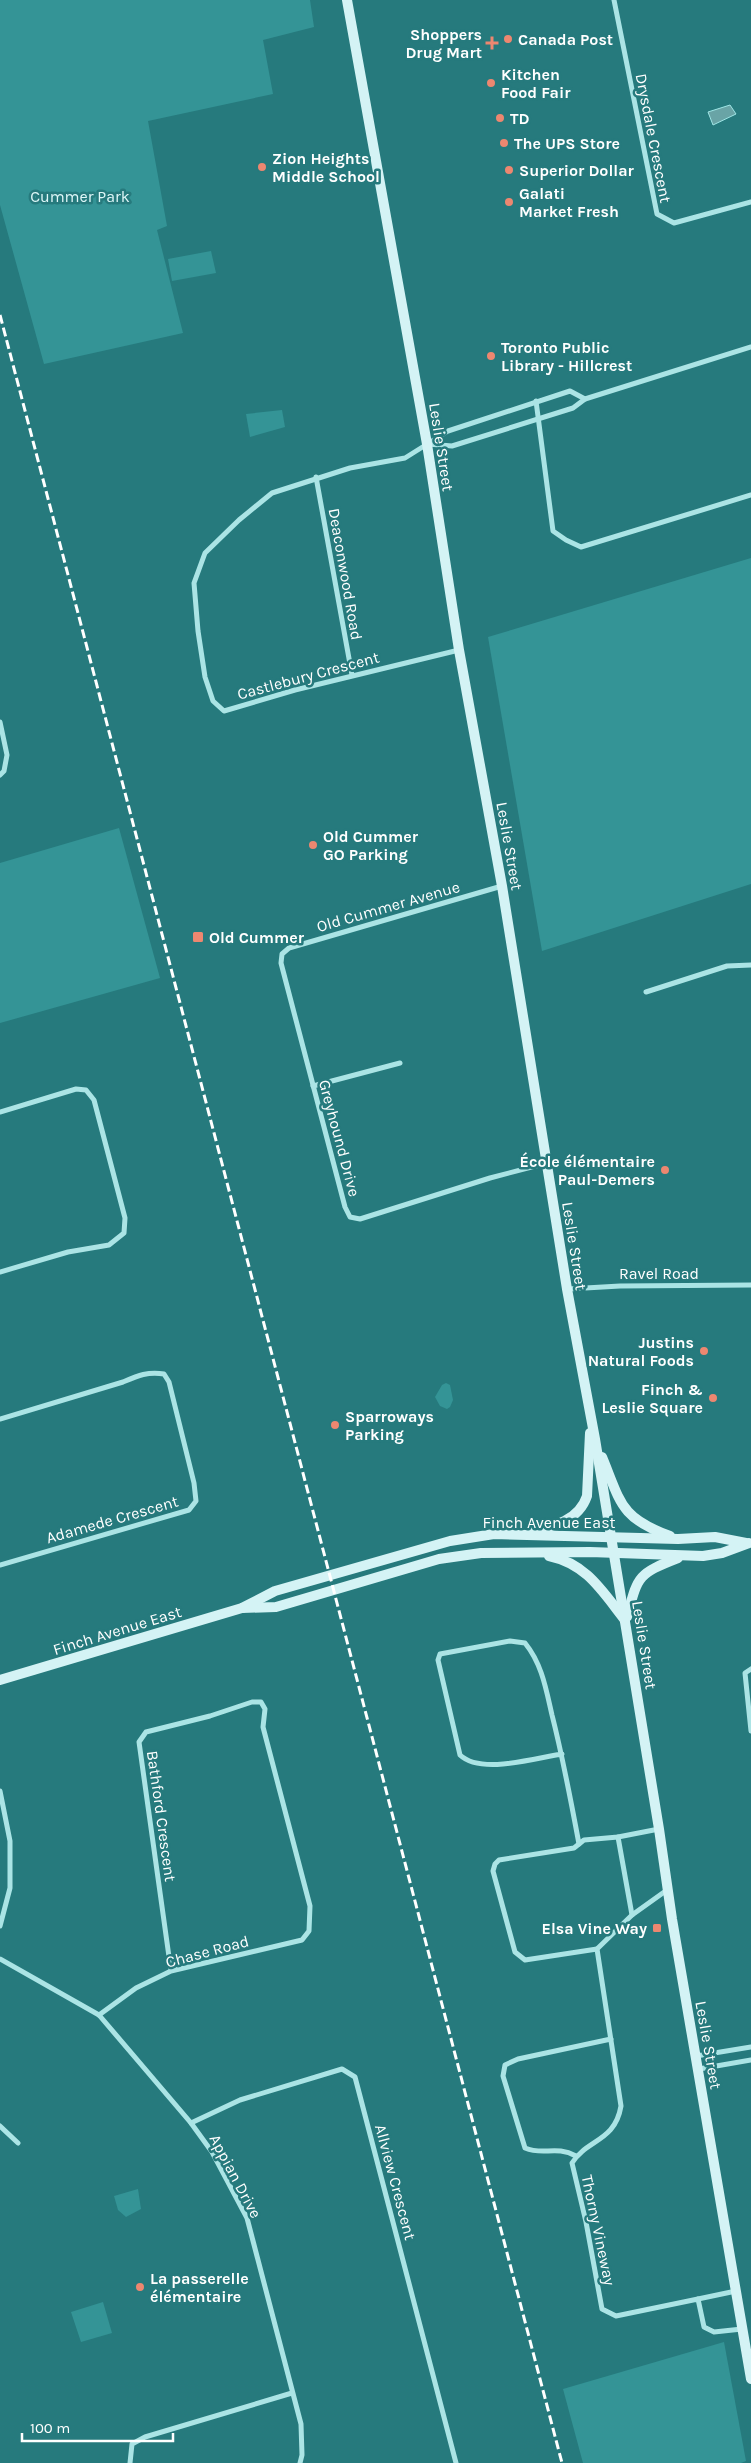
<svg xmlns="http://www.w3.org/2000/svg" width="751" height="2463" font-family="Karla,sans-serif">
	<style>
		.green { fill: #349496 }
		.water { fill: #69a4a6; stroke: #9fe5e5 }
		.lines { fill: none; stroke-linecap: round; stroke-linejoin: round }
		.street { stroke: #abe4e5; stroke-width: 5 }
		.secondary { stroke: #d4f3f5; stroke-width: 10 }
		.rail { stroke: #fff; stroke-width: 3; stroke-dasharray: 9 4; stroke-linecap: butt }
		.poi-dot { fill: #ed8770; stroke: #267a7d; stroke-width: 2 }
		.labels { text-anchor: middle; stroke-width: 5; stroke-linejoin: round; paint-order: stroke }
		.poi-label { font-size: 16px; font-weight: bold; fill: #fff; stroke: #267a7d; text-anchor: start }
		.street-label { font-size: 16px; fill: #fff; stroke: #267a7d }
		.park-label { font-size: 16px; fill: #dff7f8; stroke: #267a7d }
	</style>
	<rect width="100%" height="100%" fill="#267a7d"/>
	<g class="green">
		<polygon points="0,0 310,0 314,27 263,40 273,94 148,121 167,226 157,230 183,333 44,364 0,205"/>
		<polygon points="211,251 216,273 172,281 168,259"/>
		<polygon points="282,410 285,427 250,437 246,414"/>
		<polygon points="751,558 751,884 542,951 488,637"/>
		<polygon points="119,828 160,978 0,1023 0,863"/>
		<polygon points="446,1383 450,1385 453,1400 450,1407 447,1409 440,1406 435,1397 442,1385"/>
		<polygon points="138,2189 141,2209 126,2217 118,2210 114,2196"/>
		<polygon points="103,2302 112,2333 81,2342 71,2312"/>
		<polygon points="724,2342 746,2461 741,2463 583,2463 563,2389"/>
	</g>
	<polygon class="water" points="730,105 736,114 713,125 708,112"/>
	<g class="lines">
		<g class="street">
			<polyline points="614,0 657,214 674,223 751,202"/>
			<polyline points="536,401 553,531 566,540 581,547 751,495"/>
			<polyline points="428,444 452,446 573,408 585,399 751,347"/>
			<polyline points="316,477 352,675"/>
			<polyline points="459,650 295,690 224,711 213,701 205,677 198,631 194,583 205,553 239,520 272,493 350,468 405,458 448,431 570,391 585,399"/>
			<polyline points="0,722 7,755 4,771 0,775"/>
			<polyline points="502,886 289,948 282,954 281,963 345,1207 350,1217 360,1219 490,1178 547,1163"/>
			<polyline points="646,992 727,966 751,965"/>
			<polyline points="313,1086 400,1063"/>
			<polyline points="0,1112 76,1089 86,1090 94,1100 125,1218 124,1233 109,1245 68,1252 0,1272"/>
			<polyline points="568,1289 620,1286 751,1285"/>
			<path d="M0,1419L123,1382C137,1376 148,1371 164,1374L169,1382L194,1483L196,1501L189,1510L0,1565"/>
			<polyline points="751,1669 745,1673 751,1731"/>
			<path d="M562,1754C535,1758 481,1775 460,1755L438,1660L440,1654L510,1641L525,1643C542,1664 546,1689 552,1715C563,1758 571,1801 579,1844L584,1840L618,1837L659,1829"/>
			<polyline points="0,1791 10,1841 10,1888 0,1926"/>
			<polyline points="618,1837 632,1915"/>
			<polyline points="579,1844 574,1848 499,1860 495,1864 493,1871 515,1952 525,1960 597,1949"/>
			<path d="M667,1890L632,1915L597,1949L621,2106C615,2142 587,2139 572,2163L586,2222L602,2309L616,2316L698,2299L704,2327L714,2332L742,2329"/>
			<polyline points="0,1959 99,2015 191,2123 212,2152 247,2218 301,2424 302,2455 300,2463"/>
			<polyline points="99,2015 136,1988 171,1971 302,1940 309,1931 310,1906 263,1727 265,1709 261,1702 252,1702 210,1716 146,1732 139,1742 171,1971"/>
			<polyline points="696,2056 751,2047"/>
			<polyline points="699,2069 751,2060"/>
			<polyline points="191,2123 240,2100 342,2069 355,2077 456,2463"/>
			<polyline points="0,2126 18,2143"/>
			<path d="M576,2156C555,2145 544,2156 525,2148L503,2076L505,2065L518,2059L611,2039"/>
			<polyline points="698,2299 736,2291"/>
			<polyline points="130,2463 132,2444 145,2437 292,2393"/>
		</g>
		<g class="secondary">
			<polyline points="347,0 427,444 459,650 502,886 567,1289 595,1439 659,1829 672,1919 751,2379"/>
			<path d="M602,1457C621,1503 620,1518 670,1536"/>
			<path d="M531,1531C554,1527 579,1520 587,1496L590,1433"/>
			<path d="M549,1556C587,1564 602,1591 625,1620"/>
			<polyline points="242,1608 276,1607 439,1559 481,1553 590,1552 703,1556 722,1553 749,1543"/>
			<path d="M627,1617C638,1576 637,1574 678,1558"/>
			<polyline points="0,1680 242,1608 275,1591 450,1541 494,1534 678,1539 715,1537 746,1543"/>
		</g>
		<polyline class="rail" points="0,315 562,2463"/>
	</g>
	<g class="poi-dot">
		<circle cx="508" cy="39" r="5"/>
		<path d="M489.5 35.5h5v5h5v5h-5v5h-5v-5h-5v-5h5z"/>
		<circle cx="491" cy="83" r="5"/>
		<circle cx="500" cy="118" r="5"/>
		<circle cx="504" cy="143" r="5"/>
		<circle cx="262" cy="167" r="5"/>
		<circle cx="509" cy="170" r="5"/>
		<circle cx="509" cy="202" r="5"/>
		<circle cx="491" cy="356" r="5"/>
		<circle cx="313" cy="845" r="5"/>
		<rect x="192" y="931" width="12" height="12" rx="2.5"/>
		<circle cx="665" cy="1170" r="5"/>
		<circle cx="704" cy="1351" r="5"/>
		<circle cx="713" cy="1398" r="5"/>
		<circle cx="335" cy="1425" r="5"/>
		<rect x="652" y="1923" width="10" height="10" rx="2.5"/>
		<circle cx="140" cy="2287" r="5"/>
	</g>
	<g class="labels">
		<g class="poi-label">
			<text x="482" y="40" text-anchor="end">Shoppers<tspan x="482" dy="18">Drug Mart</tspan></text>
			<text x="518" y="45">Canada Post</text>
			<text x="501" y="80">Kitchen<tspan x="501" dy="18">Food Fair</tspan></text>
			<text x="510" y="124">TD</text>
			<text x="514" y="149">The UPS Store</text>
			<text x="272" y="164">Zion Heights<tspan x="272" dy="18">Middle School</tspan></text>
			<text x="519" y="176">Superior Dollar</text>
			<text x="519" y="199">Galati<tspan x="519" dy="18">Market Fresh</tspan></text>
			<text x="501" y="353">Toronto Public<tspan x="501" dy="18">Library - Hillcrest</tspan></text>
			<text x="323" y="842">Old Cummer<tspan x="323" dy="18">GO Parking</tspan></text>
			<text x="209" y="943">Old Cummer</text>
			<text x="655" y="1167" text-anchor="end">École élémentaire<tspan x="655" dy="18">Paul-Demers</tspan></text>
			<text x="694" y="1348" text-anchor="end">Justins<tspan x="694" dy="18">Natural Foods</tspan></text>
			<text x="703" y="1395" text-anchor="end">Finch &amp;<tspan x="703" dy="18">Leslie Square</tspan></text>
			<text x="345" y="1422">Sparroways<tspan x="345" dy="18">Parking</tspan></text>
			<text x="647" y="1934" text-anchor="end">Elsa Vine Way</text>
			<text x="150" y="2284">La passerelle<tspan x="150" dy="18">élémentaire</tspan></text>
		</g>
		<g class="street-label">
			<text transform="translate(654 138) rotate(79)" y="6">Drysdale Crescent</text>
			<text transform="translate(442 447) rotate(81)" y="6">Leslie Street</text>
			<text transform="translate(346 574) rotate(80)" y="6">Deaconwood Road</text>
			<text transform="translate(308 675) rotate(-15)" y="6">Castlebury Crescent</text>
			<text transform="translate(510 846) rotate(80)" y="6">Leslie Street</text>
			<text transform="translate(388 906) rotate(-16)" y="6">Old Cummer Avenue</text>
			<text transform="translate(340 1138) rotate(75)" y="6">Greyhound Drive</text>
			<text transform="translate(575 1246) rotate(81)" y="6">Leslie Street</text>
			<text x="659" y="1279">Ravel Road</text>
			<text transform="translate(112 1519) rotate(-16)" y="6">Adamede Crescent</text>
			<text x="549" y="1528">Finch Avenue East</text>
			<text transform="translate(117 1630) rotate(-17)" y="6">Finch Avenue East</text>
			<text transform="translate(645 1645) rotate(81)" y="6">Leslie Street</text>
			<text transform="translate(162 1816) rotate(82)" y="6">Bathford Crescent</text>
			<text transform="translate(207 1951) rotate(-15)" y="6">Chase Road</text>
			<text transform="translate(709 2045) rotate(80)" y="6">Leslie Street</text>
			<text transform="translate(236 2176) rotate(62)" y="6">Appian Drive</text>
			<text transform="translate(396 2182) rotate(75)" y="6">Allview Crescent</text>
			<text transform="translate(599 2230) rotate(78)" y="6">Thorny Vineway</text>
		</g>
		<g class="park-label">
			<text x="80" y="202">Cummer Park</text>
		</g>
	</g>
	<path d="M22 2433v8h151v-8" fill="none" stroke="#ffffff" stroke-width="2.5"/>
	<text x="30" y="2433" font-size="15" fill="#ffffff" stroke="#267a7d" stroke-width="4" paint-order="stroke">100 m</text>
</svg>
